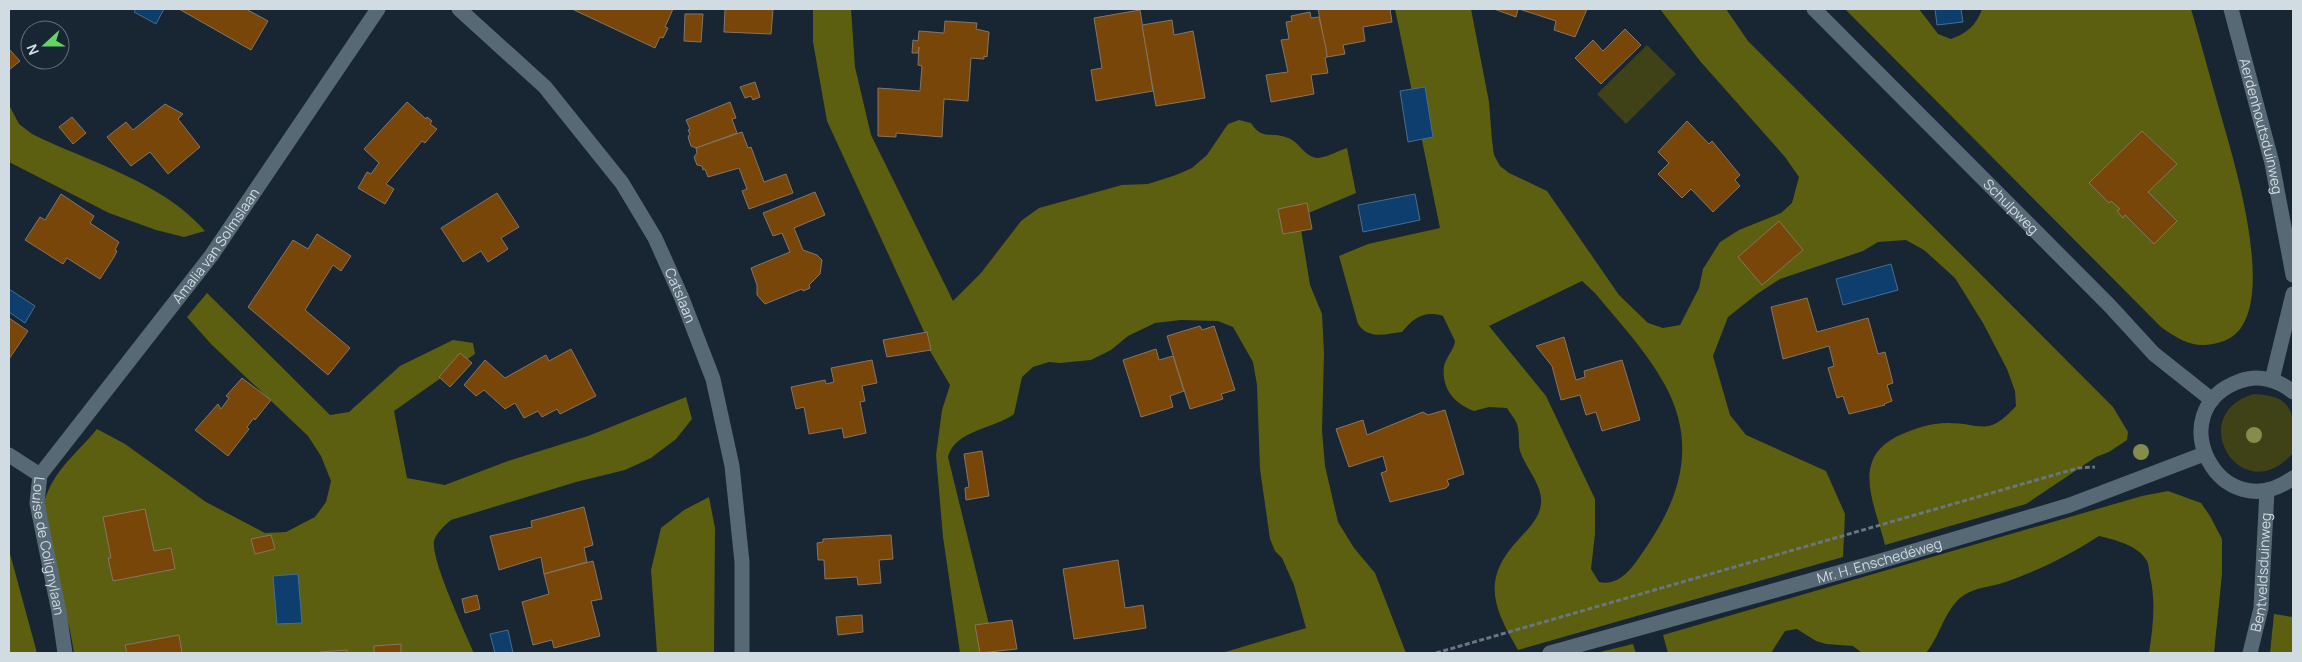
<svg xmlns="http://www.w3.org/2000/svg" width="2302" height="662" font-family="Manrope,sans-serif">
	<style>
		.green { fill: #3f4116 }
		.forest { fill: #5c5f0f; fill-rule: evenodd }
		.water { fill: #0e3e6d; stroke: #486d90 }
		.building { fill: #784608; stroke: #857566 }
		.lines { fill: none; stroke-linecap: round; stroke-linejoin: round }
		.path { stroke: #697680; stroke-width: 3; stroke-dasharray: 5 2.5; stroke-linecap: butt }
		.minor { stroke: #586976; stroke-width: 15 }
		.tree { fill: #848d4c }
		.labels { text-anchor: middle; stroke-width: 5; stroke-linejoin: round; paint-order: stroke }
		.street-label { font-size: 14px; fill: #d1dbe2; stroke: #172632 }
	</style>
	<rect width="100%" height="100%" fill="#172632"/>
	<g class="green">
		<polygon points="1647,45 1676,74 1626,124 1597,94"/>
		<path d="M2254,394C2299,396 2293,418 2293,453C2241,512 2183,414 2254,394Z"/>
	</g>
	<g class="forest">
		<path d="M813,9H851L855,67L871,135L953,301L981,273L1021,221L1039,208L1122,185L1148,184L1176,175L1192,168L1207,155L1228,124L1239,120L1251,123C1262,141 1271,131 1288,138C1300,142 1303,156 1317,158C1325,158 1338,151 1347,148L1356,193L1299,217L1310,285L1322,314L1324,353L1322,431L1325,466L1338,522L1354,548L1375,573L1406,653H1222L1306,628L1294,585L1282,558L1275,551L1270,539L1260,469L1257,385L1253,362L1233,327L1218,321L1181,320L1155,323L1128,336L1111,350L1091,360L1060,363L1049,362L1033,367L1022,377L1014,414C994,429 955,430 948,457L996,653H960L943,537L936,455L942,410L950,385L930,351L926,336L827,121L813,42Z"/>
		<path d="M1395,9H1471L1489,102L1492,140L1494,155L1500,166L1509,173L1547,191L1619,295L1648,323L1663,328L1680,325L1699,288L1703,269L1720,242L1739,230L1781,213L1792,203L1799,177L1785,157L1700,61L1660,9H1726L1748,41L2113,407L2128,432L2127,440L2109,452L2096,457L2026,504L1885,545C1875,504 1849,458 1900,435C1916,428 1930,423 1948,423C1982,423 1987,438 2016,406L2015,391L2007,369L1983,323L1955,278L1924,250L1906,240L1878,242L1863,251L1780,279L1757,294L1728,317L1713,356L1730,415L1746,435L1826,471L1845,514L1843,557L1518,650C1494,608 1480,580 1519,539C1528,529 1539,519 1541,504C1543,485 1526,469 1520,451C1518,443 1520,433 1517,424C1515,419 1510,413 1507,408L1489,407L1474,411C1455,404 1441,389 1444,366C1446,357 1454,350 1455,341L1443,316C1425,310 1413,318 1402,332C1385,334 1369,340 1358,324L1339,256L1368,244L1440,228ZM1582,281L1595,293C1619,322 1647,352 1665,385C1697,444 1681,497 1645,549C1634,565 1621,587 1599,582L1591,569L1595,534V499L1546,396L1489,326Z"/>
		<path d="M1845,9H1919L1938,34L1951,39C1967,33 1976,26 1982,9H2191C2201,43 2210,77 2220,112C2232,155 2285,319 2224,341C2198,350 2183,343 2161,327Z"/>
		<path d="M9,105L19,124L32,134C89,162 163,182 205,231L184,237L156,230L109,213L9,162Z"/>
		<path d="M207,293L330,415L349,412L400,366L453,340L473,343L475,354L394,411L407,478L445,485L508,461L588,436L686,397L692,419L676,439L651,458L625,470L576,482L451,520C445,525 436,533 434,541C431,560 465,632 474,653H74L70,630L41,515C48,474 72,459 97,429L125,444L206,502L265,533L286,532L315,517L326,502L331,481L321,456L308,436L211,344L187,317Z"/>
		<path d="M2168,491L2201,503L2210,516L2222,539V574L2214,653H2149C2153,627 2156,602 2150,576C2149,571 2149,565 2147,561C2138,545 2115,540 2099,536C2068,556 2034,573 1999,584C1985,588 1972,588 1960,598C1943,614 1940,636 1926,653H1862L1853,646L1826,644L1816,641L1797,629L1785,631L1771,653H1668L1663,635L2142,496Z"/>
		<polygon points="709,497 715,528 714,653 657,653 651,570 661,528 684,510"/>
		<polygon points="9,550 37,653 9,653"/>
		<polygon points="2274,614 2293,617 2293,653 2270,653"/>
		<polygon points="1633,644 1636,653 1596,653"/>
	</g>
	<g class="water">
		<polygon points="136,9 164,9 156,24 134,12"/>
		<polygon points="1935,9 1961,9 1963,22 1937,25"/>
		<polygon points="1425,87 1433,137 1408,142 1400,91"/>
		<polygon points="1415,194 1420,220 1363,232 1358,205"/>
		<polygon points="1891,264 1898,290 1843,305 1836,279"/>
		<polygon points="9,289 35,306 25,323 9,312"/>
		<polygon points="298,574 302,623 277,624 273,576"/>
		<polygon points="508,630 513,653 495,653 490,634"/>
	</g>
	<g class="building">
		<polygon points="179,9 246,9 268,21 251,50"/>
		<polygon points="572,9 673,9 665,27 668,28 663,38 660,37 655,48"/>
		<polygon points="725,9 773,9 771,34 724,32"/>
		<polygon points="1318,9 1390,9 1392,22 1363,27 1365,41 1343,45 1345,54 1327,57"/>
		<polygon points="1494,9 1518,9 1516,17"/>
		<polygon points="1519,9 1587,9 1575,37 1554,30 1556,21"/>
		<polygon points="1140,10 1153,91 1096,101 1091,70 1102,68 1094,18"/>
		<polygon points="1310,12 1311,18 1319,17 1326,48 1327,57 1325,58 1328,73 1311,75 1314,94 1271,102 1266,75 1288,72 1281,40 1289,39 1286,22 1292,21 1291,16"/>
		<polygon points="685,14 703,14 701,42 684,41"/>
		<polygon points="1172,20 1174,35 1193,31 1205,98 1156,106 1142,25"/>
		<polygon points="945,21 977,23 976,29 989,32 987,57 984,56 984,59 971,58 968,101 944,99 942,137 896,133 896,137 878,136 878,88 920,91 922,66 918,65 919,47 918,53 912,53 913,40 918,41 919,31 944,33"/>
		<polygon points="1625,29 1641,45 1601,84 1575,58 1593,40 1603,51"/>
		<polygon points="9,49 20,61 9,70"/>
		<polygon points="755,82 760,97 753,100 751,96 745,98 740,87"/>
		<polygon points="407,102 426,119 427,117 432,121 430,124 437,129 425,143 422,141 386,184 394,189 385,204 358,188 367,172 371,174 379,163 364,149"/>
		<polygon points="730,102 736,118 732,119 737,133 696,148 691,146 688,137 690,134 688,130 690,129 686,120"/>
		<polygon points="165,104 183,114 178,119 200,147 168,174 150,152 131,166 107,137 126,122 133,130"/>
		<polygon points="72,117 86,133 73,144 59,127"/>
		<polygon points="1687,121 1709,144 1712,141 1740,175 1735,180 1740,186 1713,212 1691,189 1682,198 1658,174 1669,163 1658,152"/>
		<polygon points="2142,131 2177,164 2148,192 2177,221 2154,244 2125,215 2123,218 2117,211 2120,209 2111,201 2109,203 2089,183"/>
		<polygon points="742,132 748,148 751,147 764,182 786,174 793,193 749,209 742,191 747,189 739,168 708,177 705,169 703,170 702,166 697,165 694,157 697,153 696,148"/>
		<polygon points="815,192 825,215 794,228 803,250 817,255 822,260 820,274 809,285 810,288 803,291 802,289 765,304 757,295 757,285 751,268 790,252 782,233 773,236 763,213"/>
		<polygon points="497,193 519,227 501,238 508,249 488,262 481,251 463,262 441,228"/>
		<polygon points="61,194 94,216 90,223 119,242 115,250 117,251 114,257 100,279 67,258 63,264 25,240 40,217 45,220"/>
		<polygon points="1307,203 1312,229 1283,234 1278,209"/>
		<polygon points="1779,221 1803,250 1762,285 1738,257"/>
		<polygon points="317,234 351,256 341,271 333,265 305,310 350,348 328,375 248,307 293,240 308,249"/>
		<polygon points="1807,298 1817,332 1868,318 1878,354 1885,352 1893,383 1887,385 1892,401 1884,404 1885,405 1849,414 1843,396 1837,398 1828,368 1834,366 1829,346 1783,359 1771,307"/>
		<polygon points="9,318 28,331 9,359"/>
		<polygon points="1200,326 1202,330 1214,326 1235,390 1221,394 1223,399 1190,409 1167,336"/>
		<polygon points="927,332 931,350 887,357 883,340"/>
		<polygon points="1564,337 1576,380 1585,377 1584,371 1622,360 1640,420 1602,431 1596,412 1586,415 1580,395 1561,400 1552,366 1536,346"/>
		<polygon points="571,349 596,396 560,414 557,409 542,417 538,411 524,418 515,403 505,409 484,390 476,396 464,385 485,360 505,378 546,355 549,361"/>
		<polygon points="1156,349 1159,360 1173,356 1184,391 1170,396 1173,407 1141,417 1123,360"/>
		<polygon points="460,353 472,363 450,387 439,377"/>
		<polygon points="872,360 877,383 862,386 865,401 860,402 866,433 844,438 842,428 809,434 804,407 796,409 791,387 825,380 826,384 834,382 831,368"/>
		<polygon points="242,378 271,400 255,420 254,418 247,427 249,429 228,456 195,430 218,404 221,409 229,398 226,396"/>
		<polygon points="1445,410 1464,474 1447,480 1449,485 1446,488 1390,502 1381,473 1387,471 1383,456 1349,467 1336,429 1363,420 1367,435 1423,412 1428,415"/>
		<polygon points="982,451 989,496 966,500 965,488 969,487 964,454"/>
		<polygon points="584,507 593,545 584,548 587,562 544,574 541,557 499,570 490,536 532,527 531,521"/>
		<polygon points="145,509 154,551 171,548 175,569 113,581 108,558 111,558 103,517"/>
		<polygon points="271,535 275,549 255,554 251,539"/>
		<polygon points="891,535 893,559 879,560 881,583 858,585 857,577 825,579 824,560 818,560 817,543 823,542 823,539"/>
		<polygon points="1118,560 1125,608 1143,605 1146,628 1074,639 1063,569"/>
		<polygon points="593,561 602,599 591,601 600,636 554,648 552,640 533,645 522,602 549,594 544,574"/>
		<polygon points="477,595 480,609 465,613 462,599"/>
		<polygon points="862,615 863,632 838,635 836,617"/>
		<polygon points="1012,620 1017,649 980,653 975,625"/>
		<polygon points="179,635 182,653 127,653 125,645"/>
		<polygon points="401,644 401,653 374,653 374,646"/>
		<polygon points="347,650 347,653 320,653 320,652"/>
	</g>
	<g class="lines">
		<polyline class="path" points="1436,653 2078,468 2095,467"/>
		<g class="minor">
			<path id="s1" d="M459,9L545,87L622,183L655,238L681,296L713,379L732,466L742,562V653"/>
			<path id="s2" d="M1814,9L2110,306L2154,354L2212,400"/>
			<path id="s3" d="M2231,9L2272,163L2293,275"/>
			<polyline points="2272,380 2293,294"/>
			<path d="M2293,392C2279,380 2258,374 2240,381C2158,410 2220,531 2293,478"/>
			<path id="s4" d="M9,455L40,475L37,503L59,612L65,653"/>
			<path id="s5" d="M40,475L211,256L378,9"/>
			<path id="s6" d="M1550,653L1877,562L2070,505L2204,454"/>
			<path id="s7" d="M2250,653L2261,608L2267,490"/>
		</g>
	</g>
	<g class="tree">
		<circle cx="2254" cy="435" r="8"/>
		<circle cx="2141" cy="452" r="8"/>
	</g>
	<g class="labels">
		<g class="street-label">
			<text dy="5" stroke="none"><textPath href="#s3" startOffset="121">Aerdenhoutsduinweg</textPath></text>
			<text dy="5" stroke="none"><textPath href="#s2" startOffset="279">Schulpweg</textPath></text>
			<text dy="5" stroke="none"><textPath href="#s5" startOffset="289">Amalia van Solmslaan</textPath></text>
			<text dy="5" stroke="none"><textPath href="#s1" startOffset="366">Catslaan</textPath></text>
			<text dy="5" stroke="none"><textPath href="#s4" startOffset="109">Louise de Colignylaan</textPath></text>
			<text dy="5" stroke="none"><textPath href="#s6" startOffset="342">Mr. H. Enschedéweg</textPath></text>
			<text dy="5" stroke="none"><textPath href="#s7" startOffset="82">Bentveldsduinweg</textPath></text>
		</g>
	</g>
	<rect width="2302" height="662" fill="none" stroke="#d1dbe2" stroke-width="20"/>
	<g transform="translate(45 45) rotate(249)"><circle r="24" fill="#172632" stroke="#616e78"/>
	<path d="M0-4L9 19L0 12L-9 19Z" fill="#65d467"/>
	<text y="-8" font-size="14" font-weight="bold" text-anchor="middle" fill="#d1dbe2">N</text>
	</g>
</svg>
